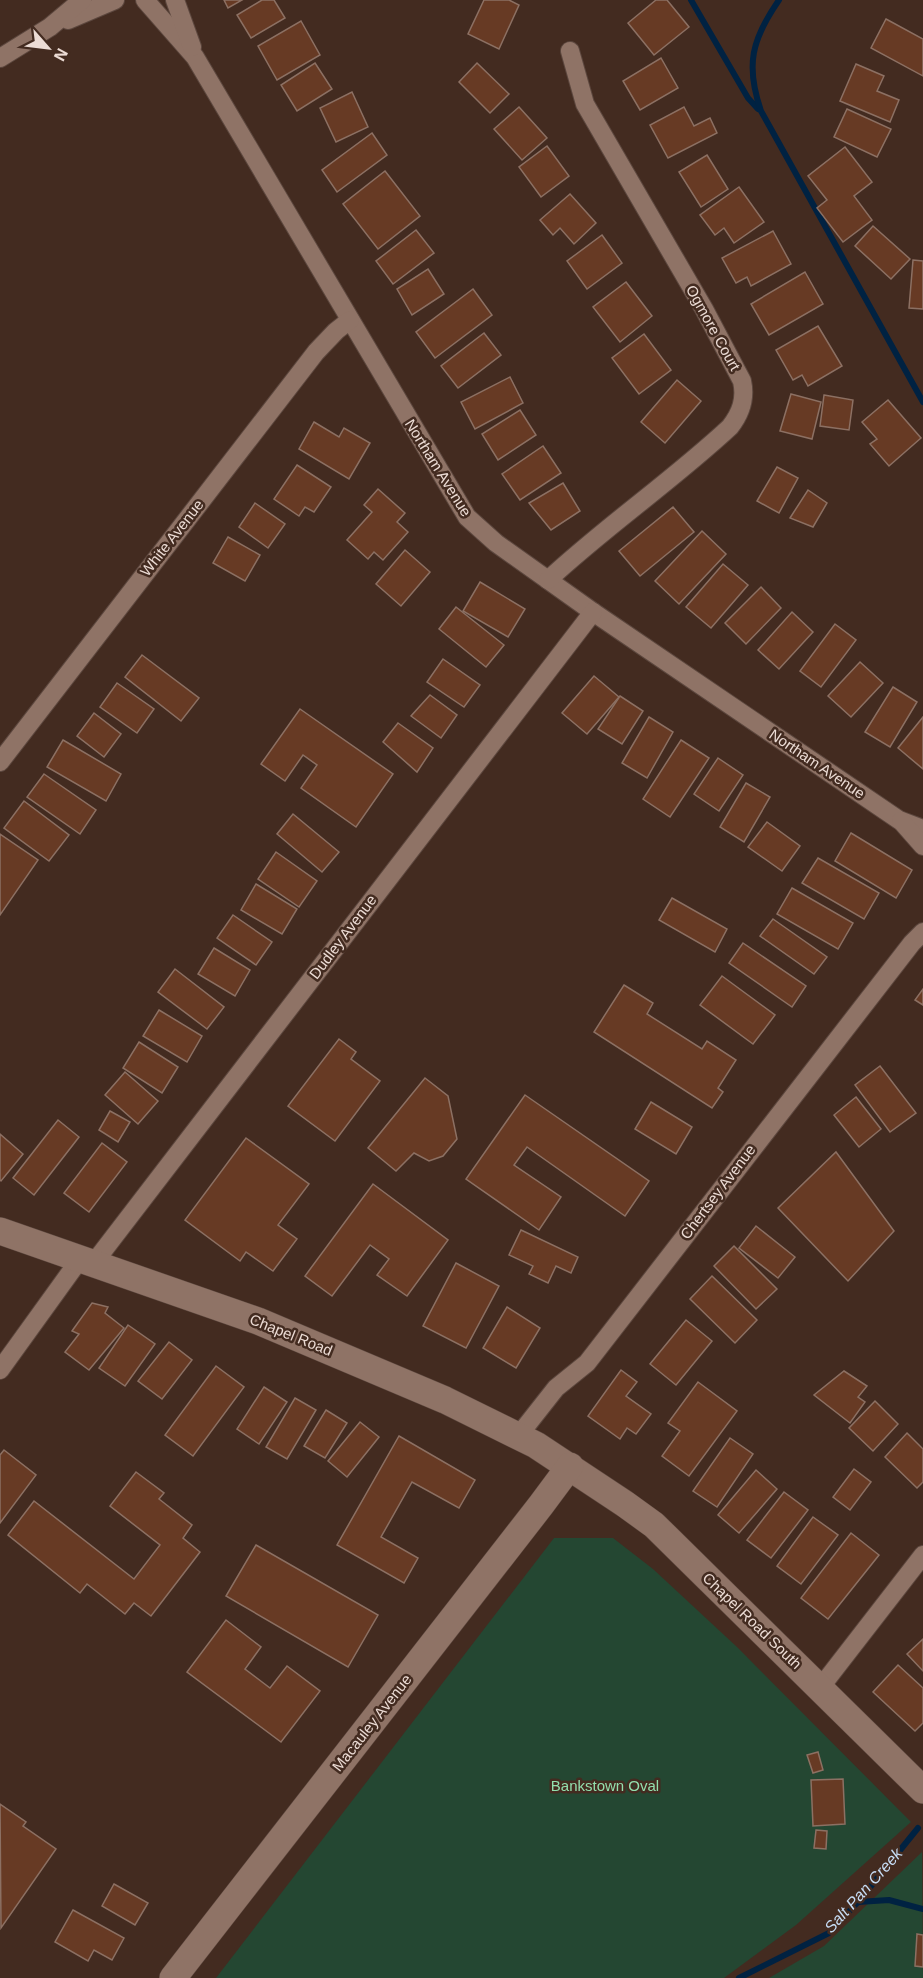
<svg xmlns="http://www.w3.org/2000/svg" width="923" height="1978" font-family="Arial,sans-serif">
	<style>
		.green { fill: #244732 }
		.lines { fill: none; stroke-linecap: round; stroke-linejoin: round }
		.stream { stroke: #002242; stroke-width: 6 }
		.building { fill: #673a24; stroke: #8c7063; stroke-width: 1.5 }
		.minor-casing { stroke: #5c473e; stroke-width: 20 }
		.secondary-casing { stroke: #5c473e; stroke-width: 28 }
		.minor { stroke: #8f7366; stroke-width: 18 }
		.secondary { stroke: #8f7366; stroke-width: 27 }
		.labels { text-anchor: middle; stroke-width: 5; stroke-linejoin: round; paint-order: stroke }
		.street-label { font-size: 15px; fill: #ecdcd5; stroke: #432b20 }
		.park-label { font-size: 15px; fill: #93dfae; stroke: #432b20 }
		.water-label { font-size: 16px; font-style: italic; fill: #c6dcf4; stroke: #432b20 }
	</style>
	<rect width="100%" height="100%" fill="#432b20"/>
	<g class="green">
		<polygon points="554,1538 613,1538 653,1569 737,1647 911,1822 796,1925 724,1978 216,1978"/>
		<polygon points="922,1852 923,1978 769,1978 824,1946"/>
	</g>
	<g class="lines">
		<g class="stream">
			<polyline points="691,0 748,98 758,109"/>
			<path d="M779,0C752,39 745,65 761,111L923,402"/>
			<polyline points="858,1902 889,1900 923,1909"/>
			<polyline points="739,1978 829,1933 858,1902 918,1828"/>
		</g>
	</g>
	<g class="building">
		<polygon points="224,0 242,0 228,8"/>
		<polygon points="262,0 274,0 285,18 251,38 237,15"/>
		<polygon points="484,0 509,0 519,5 499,49 468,34"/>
		<polygon points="656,0 667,0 689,27 654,55 628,23"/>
		<polygon points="886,19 923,39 923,76 871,48"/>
		<polygon points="301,21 320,55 277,80 258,46"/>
		<polygon points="661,58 678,88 640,110 623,81"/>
		<polygon points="315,63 332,89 297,111 281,85"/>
		<polygon points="477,63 509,94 490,113 459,82"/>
		<polygon points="856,64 884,76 877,91 899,100 890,122 840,101"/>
		<polygon points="352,92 368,127 336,142 320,108"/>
		<polygon points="519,107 547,138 522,160 494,129"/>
		<polygon points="684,107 694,126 710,118 717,133 668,158 650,125"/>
		<polygon points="847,109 891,129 877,157 834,137"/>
		<polygon points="372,133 387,155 337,192 322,170"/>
		<polygon points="547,146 569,176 541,197 519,167"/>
		<polygon points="845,147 872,182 854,196 872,220 843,242 817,208 827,200 808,176"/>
		<polygon points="707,155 728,189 701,207 679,172"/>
		<polygon points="385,171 420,216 378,249 343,204"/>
		<polygon points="739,187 764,222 734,243 724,228 715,235 700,215"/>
		<polygon points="570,194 596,223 574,244 560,228 553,235 540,220"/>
		<polygon points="873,226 910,259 891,279 855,246"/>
		<polygon points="416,230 434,253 393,284 376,261"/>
		<polygon points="773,231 791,264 751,286 747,277 736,283 722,258"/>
		<polygon points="602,235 622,263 587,289 567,261"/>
		<polygon points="913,260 923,261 923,309 909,308"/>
		<polygon points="428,269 444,294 412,315 397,289"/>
		<polygon points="805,272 823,304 769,335 751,304"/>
		<polygon points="626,282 652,316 620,342 593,307"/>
		<polygon points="473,289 492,315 435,358 416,332"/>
		<polygon points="818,326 842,366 808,386 802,375 793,380 776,350"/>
		<polygon points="484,333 501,355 458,388 441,366"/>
		<polygon points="644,334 671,370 639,394 612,358"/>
		<polygon points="510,377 523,403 475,429 461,402"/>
		<polygon points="677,380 701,401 665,443 641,422"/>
		<polygon points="791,394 821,402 812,439 780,431"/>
		<polygon points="824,395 853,400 849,430 820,426"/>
		<polygon points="888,400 921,438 889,466 870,444 877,439 862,422"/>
		<polygon points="520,410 536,435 498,460 482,434"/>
		<polygon points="314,422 339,437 344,428 370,443 349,479 299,449"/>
		<polygon points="543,446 561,473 520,500 502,474"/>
		<polygon points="297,465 331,487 314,512 305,507 299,516 274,499"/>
		<polygon points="777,467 798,478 779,513 757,501"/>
		<polygon points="563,483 580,511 551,530 529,503"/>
		<polygon points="378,489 405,513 397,522 408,532 383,560 374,552 368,559 347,540 372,512 364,505"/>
		<polygon points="808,490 827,503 813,527 790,518"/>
		<polygon points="255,503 285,524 268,548 239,527"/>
		<polygon points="673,507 694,532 640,576 619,551"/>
		<polygon points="702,531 726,554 679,604 655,581"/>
		<polygon points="228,537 260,555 245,581 213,563"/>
		<polygon points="405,550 430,572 401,606 376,584"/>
		<polygon points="723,564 748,585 711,628 686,607"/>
		<polygon points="480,582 525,609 508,637 463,611"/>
		<polygon points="761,587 781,608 746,644 725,623"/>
		<polygon points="456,607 504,645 486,667 439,629"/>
		<polygon points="792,612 813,632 779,669 758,650"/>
		<polygon points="835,624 856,640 821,687 800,671"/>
		<polygon points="142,655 199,698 181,721 125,677"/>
		<polygon points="443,659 480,685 464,707 427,682"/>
		<polygon points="860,662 883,683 851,717 828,696"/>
		<polygon points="594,676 619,697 587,734 562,713"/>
		<polygon points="117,683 154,709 137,733 100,707"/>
		<polygon points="893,687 917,702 890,747 865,732"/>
		<polygon points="430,695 457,715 441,738 411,716"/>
		<polygon points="620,696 643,711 622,744 598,729"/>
		<polygon points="300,709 393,774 356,827 301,788 317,765 303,755 285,781 261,764"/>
		<polygon points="94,713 121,734 104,757 77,736"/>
		<polygon points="649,717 673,732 647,778 622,763"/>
		<polygon points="923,717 923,769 898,748"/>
		<polygon points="398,723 433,748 417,772 383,742"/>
		<polygon points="63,740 121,774 106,801 47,767"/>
		<polygon points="681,740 709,758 670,817 643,799"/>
		<polygon points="718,758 743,775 719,811 694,794"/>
		<polygon points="44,774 96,810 80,834 27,797"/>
		<polygon points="746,783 770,797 744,842 720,827"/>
		<polygon points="24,801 69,835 49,861 4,828"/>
		<polygon points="293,814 339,852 322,872 277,834"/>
		<polygon points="767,822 800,846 782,871 748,847"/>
		<polygon points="851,833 912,870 896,898 835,861"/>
		<polygon points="0,834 38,860 0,915"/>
		<polygon points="276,852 317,881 299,907 258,879"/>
		<polygon points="818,858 879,893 864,919 802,883"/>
		<polygon points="256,884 297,909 282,934 241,910"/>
		<polygon points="792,888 853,923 838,949 777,914"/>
		<polygon points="672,898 727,929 715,952 659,920"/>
		<polygon points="233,915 272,942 256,965 217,938"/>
		<polygon points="773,919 827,957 814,974 760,936"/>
		<polygon points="743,943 806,986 792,1007 729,963"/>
		<polygon points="214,948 250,970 235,996 198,974"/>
		<polygon points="175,969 224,1007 207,1029 158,992"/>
		<polygon points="722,976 775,1015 753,1044 700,1005"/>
		<polygon points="624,985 653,1003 647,1014 702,1049 707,1041 736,1060 718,1088 723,1092 712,1108 594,1032"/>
		<polygon points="923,989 923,1005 915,1000"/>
		<polygon points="159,1010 202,1036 187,1062 143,1036"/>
		<polygon points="339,1039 356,1052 351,1059 380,1081 335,1141 288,1106"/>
		<polygon points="139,1042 178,1067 162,1093 123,1068"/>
		<polygon points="880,1066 916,1113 890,1132 855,1085"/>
		<polygon points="125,1072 158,1101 138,1124 105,1095"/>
		<polygon points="425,1078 448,1096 457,1139 443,1156 429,1161 414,1153 396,1171 368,1148"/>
		<polygon points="525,1095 649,1181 625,1216 527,1147 514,1165 561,1197 539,1230 466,1179"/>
		<polygon points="856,1097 881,1129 859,1147 834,1115"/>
		<polygon points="651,1102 692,1127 676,1154 635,1129"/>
		<polygon points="110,1111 130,1122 118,1142 99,1130"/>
		<polygon points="58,1120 79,1137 34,1195 13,1178"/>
		<polygon points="0,1134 23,1154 1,1181 0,1180"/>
		<polygon points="246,1138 309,1184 278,1225 297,1239 273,1271 246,1252 240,1261 185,1220"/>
		<polygon points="102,1143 127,1162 89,1212 64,1193"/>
		<polygon points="836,1152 894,1231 848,1281 778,1208"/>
		<polygon points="373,1184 448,1240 407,1296 377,1275 389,1259 370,1245 332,1296 305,1276"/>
		<polygon points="756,1226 795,1257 778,1278 739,1248"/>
		<polygon points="521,1230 578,1257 571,1273 556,1266 548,1283 529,1274 533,1266 509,1255"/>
		<polygon points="734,1246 777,1289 756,1309 714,1266"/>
		<polygon points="456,1263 499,1286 466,1348 423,1326"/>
		<polygon points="712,1276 757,1320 735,1343 690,1299"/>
		<polygon points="92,1303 108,1307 105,1313 124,1328 89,1370 65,1352 79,1334 72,1331"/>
		<polygon points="507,1307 540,1328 516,1368 483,1348"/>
		<polygon points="686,1320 712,1341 676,1385 650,1364"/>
		<polygon points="128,1325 155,1344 125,1386 99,1368"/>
		<polygon points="169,1342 192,1360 162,1399 138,1381"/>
		<polygon points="216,1366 244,1387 193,1456 165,1435"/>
		<polygon points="621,1370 637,1382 626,1396 651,1414 636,1434 627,1428 620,1439 588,1416"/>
		<polygon points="844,1371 867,1386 858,1397 865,1402 850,1423 814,1395"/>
		<polygon points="698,1382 737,1411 689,1476 662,1456 680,1431 668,1423"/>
		<polygon points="264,1387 287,1402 259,1444 237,1429"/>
		<polygon points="295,1398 316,1410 287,1459 266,1447"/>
		<polygon points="875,1401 898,1424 873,1451 849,1428"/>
		<polygon points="326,1410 347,1423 325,1458 304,1446"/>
		<polygon points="360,1422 379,1437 347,1477 328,1461"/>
		<polygon points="907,1433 923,1449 923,1482 917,1488 885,1457"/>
		<polygon points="399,1436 475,1480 459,1508 412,1482 381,1537 418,1558 404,1583 337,1545"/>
		<polygon points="730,1438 753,1454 717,1507 693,1491"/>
		<polygon points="4,1450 36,1475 0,1523 0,1455"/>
		<polygon points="854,1469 871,1482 850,1510 833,1497"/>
		<polygon points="756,1470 777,1489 739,1533 718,1515"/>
		<polygon points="136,1472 164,1493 159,1499 192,1525 183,1538 200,1552 151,1616 134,1603 125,1614 87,1584 80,1593 8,1535 34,1501 134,1579 160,1545 110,1506"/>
		<polygon points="784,1492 808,1510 771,1558 747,1540"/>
		<polygon points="813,1517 838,1535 801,1584 777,1566"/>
		<polygon points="851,1533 879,1555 828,1619 801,1598"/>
		<polygon points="256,1545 378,1615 348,1667 226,1596"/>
		<polygon points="226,1620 261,1647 245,1669 270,1688 287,1666 320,1691 281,1742 187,1672"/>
		<polygon points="923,1639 923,1671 907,1654"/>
		<polygon points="898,1665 923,1688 923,1723 915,1731 873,1692"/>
		<polygon points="818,1752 823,1770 813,1773 807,1755"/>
		<polygon points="843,1779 845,1824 813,1826 811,1780"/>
		<polygon points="0,1804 26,1822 23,1826 56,1849 1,1928"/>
		<polygon points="816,1830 827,1831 826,1849 814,1848"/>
		<polygon points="114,1884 148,1903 135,1925 102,1906"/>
		<polygon points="73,1910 124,1938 112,1960 94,1950 88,1961 55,1942"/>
		<polygon points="917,1934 923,1935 923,1967 915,1966"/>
	</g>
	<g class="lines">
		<defs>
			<g id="minor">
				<polyline points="145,0 195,57 467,517 496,543 593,612 899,820 923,829"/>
				<polyline points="175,0 192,47"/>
				<polyline points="68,20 115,0"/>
				<polyline points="0,58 50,27 82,0"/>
				<path d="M548,580C606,526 672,481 730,427C741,413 746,399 742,381L704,309L585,104L570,51"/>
				<polyline points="0,762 316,352 336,331 350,320"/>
				<polyline points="901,821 923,846"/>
				<polyline points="93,1264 593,612"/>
				<polyline points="0,1370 80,1259"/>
				<polyline points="519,1435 556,1388 587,1363 912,943 923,932"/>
				<polyline points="820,1688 923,1555"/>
			</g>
			<g id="secondary">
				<polyline points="0,1231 258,1321 445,1400 536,1445 625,1504 654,1525 923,1790"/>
				<polyline points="173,1978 541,1505 570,1466"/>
			</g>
		</defs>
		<use href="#minor" class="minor-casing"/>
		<use href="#secondary" class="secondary-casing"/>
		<use href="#minor" class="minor"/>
		<use href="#secondary" class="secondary"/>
	</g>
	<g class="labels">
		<g class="street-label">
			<text transform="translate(713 328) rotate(61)" y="5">Ogmore Court</text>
			<text transform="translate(438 468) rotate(58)" y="5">Northam Avenue</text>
			<text transform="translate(172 538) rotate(-52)" y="5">White Avenue</text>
			<text transform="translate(817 764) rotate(34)" y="5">Northam Avenue</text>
			<text transform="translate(343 937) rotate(-53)" y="5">Dudley Avenue</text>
			<text transform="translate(718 1192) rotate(-53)" y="5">Chertsey Avenue</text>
			<text transform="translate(291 1335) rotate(22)" y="5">Chapel Road</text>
			<text transform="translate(752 1621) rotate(44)" y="5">Chapel Road South</text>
			<text transform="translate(372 1723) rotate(-52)" y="5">Macauley Avenue</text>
		</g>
		<g class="park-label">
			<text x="605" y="1791">Bankstown Oval</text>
		</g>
		<g class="water-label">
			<text transform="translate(863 1890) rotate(-48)" y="6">Salt Pan Creek</text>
		</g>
	</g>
	<g transform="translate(48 48) rotate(118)" stroke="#432b20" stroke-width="4.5" paint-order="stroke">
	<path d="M0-4.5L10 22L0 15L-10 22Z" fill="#ecdcd5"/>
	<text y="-9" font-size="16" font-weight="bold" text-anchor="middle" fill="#ecdcd5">N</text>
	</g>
</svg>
